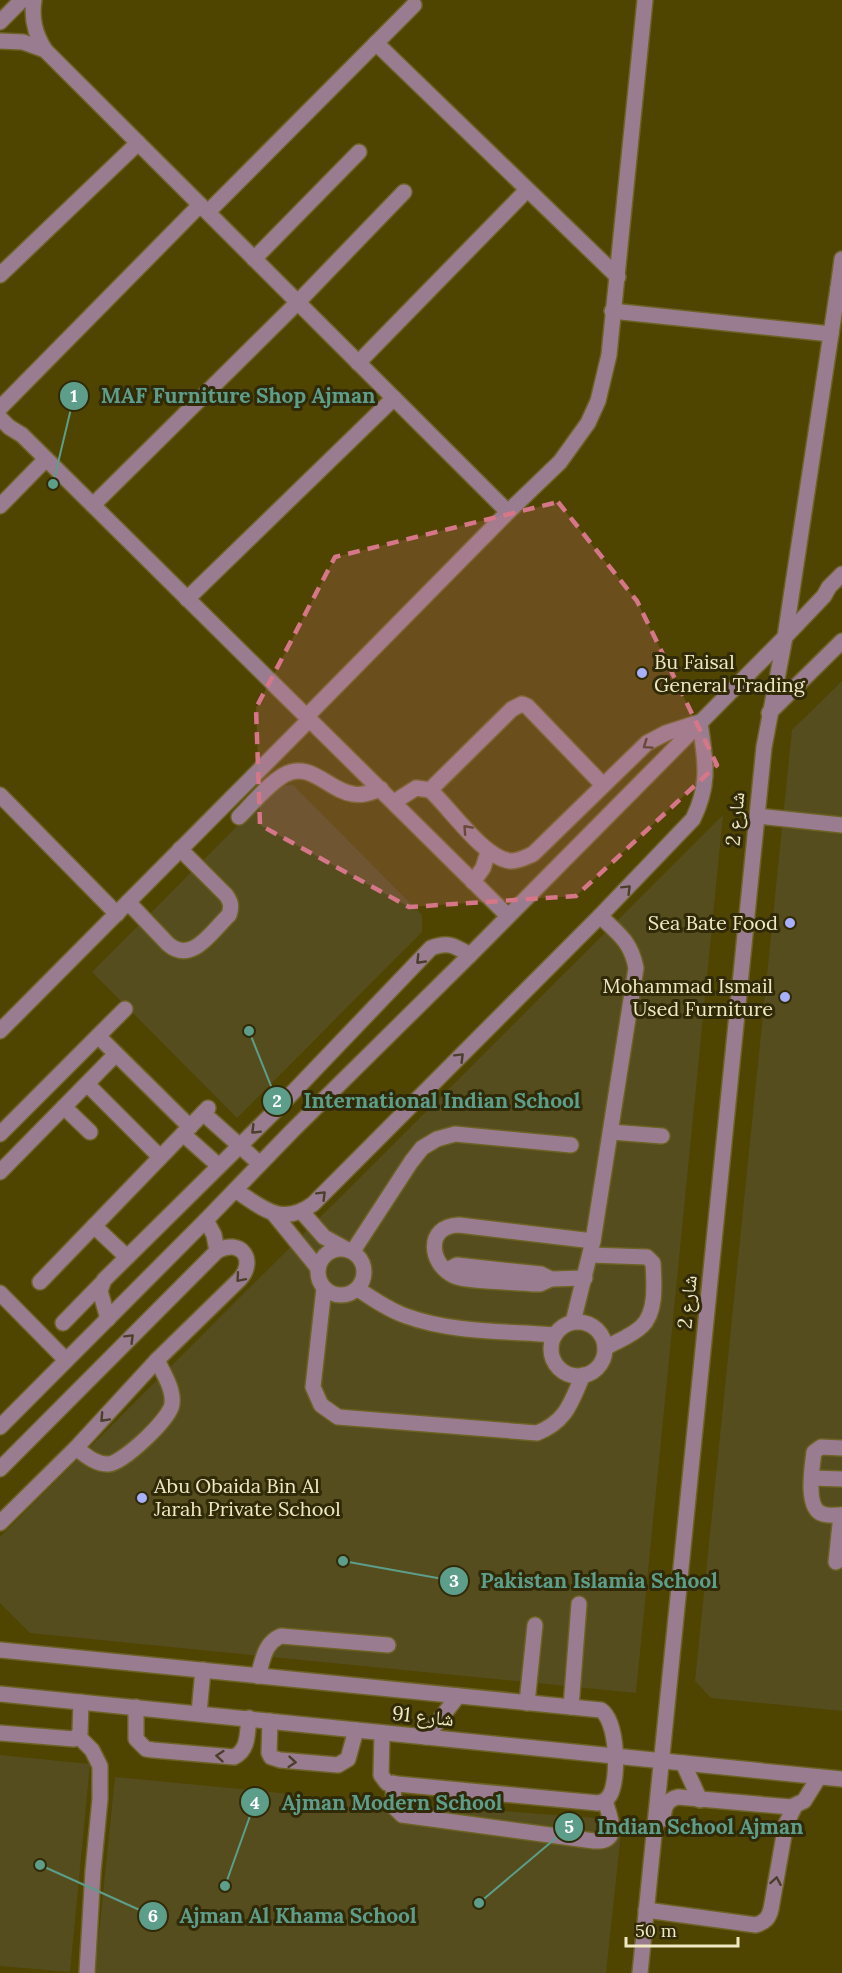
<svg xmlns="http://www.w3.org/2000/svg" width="842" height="1973" font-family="Lora,'Noto Naskh Arabic',serif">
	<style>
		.built { fill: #554d1d }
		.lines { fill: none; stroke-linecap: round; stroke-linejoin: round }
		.minor-casing { stroke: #6c6223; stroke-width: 18 }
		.minor { stroke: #997c90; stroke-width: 15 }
		.oneway { stroke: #4b3e2a }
		.marked { fill: #d67689; fill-opacity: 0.2; stroke: #d67689; stroke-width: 4.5; stroke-dasharray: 12 8; stroke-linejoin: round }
		.poi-dot { fill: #a8b0fc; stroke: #312a08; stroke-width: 2 }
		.labels { text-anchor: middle; stroke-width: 6; stroke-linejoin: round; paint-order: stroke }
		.poi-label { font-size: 20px; fill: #efe8c2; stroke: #312a08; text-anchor: start }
		.street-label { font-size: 20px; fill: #efe8c2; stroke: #312a08 }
		.leader { fill: none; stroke: #5d9e8b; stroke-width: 2 }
		.callout-dot { fill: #5d9e8b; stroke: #312a08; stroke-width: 2 }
		.mark-label { font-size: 18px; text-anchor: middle; font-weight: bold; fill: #fff }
		.callout-label { font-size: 21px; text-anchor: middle; font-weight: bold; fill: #5d9e8b; stroke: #312a08; stroke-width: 6; stroke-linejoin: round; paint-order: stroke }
	</style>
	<rect width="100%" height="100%" fill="#4f4400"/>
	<g class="built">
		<polygon points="842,681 842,1711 711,1698 695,1681 792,730"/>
		<polygon points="293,785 422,915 422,932 237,1118 92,972 277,786"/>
		<polygon points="723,815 636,1693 30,1633 0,1603 0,1537"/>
		<polygon points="0,1755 90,1764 70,1972 0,1966"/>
		<polygon points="115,1777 354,1800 609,1819 621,1833 606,1973 95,1973"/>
	</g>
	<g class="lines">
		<defs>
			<g id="minor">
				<path d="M34,0C31,19 35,34 45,50L508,512"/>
				<polyline points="0,22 22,0"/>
				<polyline points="0,41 23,42 45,50"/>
				<polyline points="376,43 618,277"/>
				<polyline points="208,212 414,5"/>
				<polyline points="254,259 359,152"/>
				<polyline points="842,259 838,288 842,288"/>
				<polyline points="0,275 138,143"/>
				<polyline points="612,311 831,334"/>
				<polyline points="358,363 527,190"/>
				<polyline points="1,407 200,205"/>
				<polyline points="0,418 9,427 22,435 508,916"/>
				<polyline points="93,505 298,302 404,192"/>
				<polyline points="0,506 46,459"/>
				<polyline points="187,599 394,398"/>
				<polyline points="769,713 842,641"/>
				<polyline points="307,716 508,512 560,462 588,423 598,401 609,355 645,0"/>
				<polyline points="430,790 512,709 522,704 527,706 603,785"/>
				<polyline points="0,795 117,914"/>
				<polyline points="757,816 842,825"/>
				<path d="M239,817C253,803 267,785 284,775C310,760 329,791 353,794C363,796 372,792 381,789"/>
				<polyline points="473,882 483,868 488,852"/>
				<path d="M128,902L168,944C192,965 212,931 229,915C232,906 231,902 226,895L180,849"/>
				<polyline points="0,1031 310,719"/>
				<polyline points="98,1036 190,1127"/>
				<polyline points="87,1084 160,1157"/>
				<polyline points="64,1107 90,1132"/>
				<polyline points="203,1113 260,1164"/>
				<polyline points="611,1132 662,1136"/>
				<polyline points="0,1134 125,1009"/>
				<polyline points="183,1134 219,1166"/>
				<polyline points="0,1172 116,1054"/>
				<path d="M235,1190C263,1208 281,1227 313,1204L600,916L693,819C711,782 705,761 700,722L666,733L647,743L533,854C526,857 519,861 511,861C484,859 450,808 430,790L416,788L394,802"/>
				<polyline points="302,1212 324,1237 346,1249"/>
				<polyline points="274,1214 318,1268"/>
				<polyline points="206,1220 214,1235 217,1251"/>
				<polyline points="94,1226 127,1257"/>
				<circle cx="341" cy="1272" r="23"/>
				<polyline points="353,1251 411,1162 422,1148 437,1139 455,1134 571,1145"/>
				<path d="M590,1255L647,1257L653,1263C654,1282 657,1312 642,1326C632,1336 617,1341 605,1348"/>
				<polyline points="447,1270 457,1265 541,1274 551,1279 585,1278"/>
				<path d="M551,1279L540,1284H534C517,1282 467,1282 454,1276C429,1264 425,1226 459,1225L593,1241"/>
				<polyline points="40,1282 208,1108"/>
				<path d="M324,1288L313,1387L321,1405L338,1417L537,1433C567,1421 571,1402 583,1375"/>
				<path d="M358,1289C373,1299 389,1310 406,1316C453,1333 506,1331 555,1335"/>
				<polyline points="0,1293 66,1360"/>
				<path d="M108,1319L100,1291L104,1280L276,1110L431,948C449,941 455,946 470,955"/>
				<path d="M573,1322L593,1241L636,968C631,942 619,934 600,916"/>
				<circle cx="578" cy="1349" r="27"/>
				<polyline points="63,1323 101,1284"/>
				<polyline points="0,1427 206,1220 292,1131 470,955 785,637 824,596 829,587 842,574"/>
				<path d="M76,1448C85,1455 96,1465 109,1464C124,1462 170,1419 172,1404C174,1389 163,1373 157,1360"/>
				<path d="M842,1448L821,1447L814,1452C812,1467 805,1509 823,1514C828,1516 836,1515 842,1515"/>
				<path d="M0,1469L217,1251C240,1238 257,1259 240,1279L157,1360L76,1448L0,1523"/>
				<polyline points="812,1478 842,1479"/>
				<polyline points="836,1562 841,1515"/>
				<path d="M0,1650L601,1710C618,1722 619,1779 610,1795C607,1800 603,1802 598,1803L387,1783L381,1775L382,1733"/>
				<path d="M258,1676C263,1660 264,1643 281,1636L388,1645"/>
				<polyline points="0,1694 842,1779"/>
				<polyline points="527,1703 535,1625"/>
				<path d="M136,1707V1739L146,1749L153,1750L234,1757C249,1750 247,1733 249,1718"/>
				<polyline points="571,1707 579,1604"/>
				<polyline points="199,1713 203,1670"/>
				<polyline points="270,1721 269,1753 271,1757 280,1760 338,1765 348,1759 356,1730"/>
				<polyline points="0,1733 74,1739 80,1733 81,1702"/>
				<polyline points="78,1736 92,1750 100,1766 100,1799 93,1871 87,1973"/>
				<polyline points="426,1737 458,1696"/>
				<polyline points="683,1763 700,1800"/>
				<path d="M393,1783L394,1807L402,1815L594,1841C622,1843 610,1817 605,1801"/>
				<path d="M663,1819C664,1807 666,1800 678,1797L791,1807L804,1801L819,1777"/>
				<path d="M646,1910L756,1925C765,1922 769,1918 771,1909L786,1824L795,1806"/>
				<polyline points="640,1973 764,747 785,637 838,288"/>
			</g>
		</defs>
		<use href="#minor" class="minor-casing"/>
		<use href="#minor" class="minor"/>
	</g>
	<defs><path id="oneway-chevron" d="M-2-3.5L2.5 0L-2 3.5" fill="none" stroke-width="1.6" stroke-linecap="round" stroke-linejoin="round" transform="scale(1.5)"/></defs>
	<g class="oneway">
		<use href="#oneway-chevron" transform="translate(647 745) rotate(145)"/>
		<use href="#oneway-chevron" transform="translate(467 829) rotate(-133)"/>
		<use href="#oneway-chevron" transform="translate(627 889) rotate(-45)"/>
		<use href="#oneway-chevron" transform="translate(420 960) rotate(134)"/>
		<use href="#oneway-chevron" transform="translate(460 1057) rotate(-45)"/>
		<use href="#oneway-chevron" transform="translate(255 1130) rotate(135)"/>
		<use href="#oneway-chevron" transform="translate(322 1195) rotate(-45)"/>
		<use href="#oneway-chevron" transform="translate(240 1278) rotate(131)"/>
		<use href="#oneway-chevron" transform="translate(130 1338) rotate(-45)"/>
		<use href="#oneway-chevron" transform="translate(104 1418) rotate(133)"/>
		<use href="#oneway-chevron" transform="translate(220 1756) rotate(-175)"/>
		<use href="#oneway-chevron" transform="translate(292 1762) rotate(5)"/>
		<use href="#oneway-chevron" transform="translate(776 1881) rotate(-80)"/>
	</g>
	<path class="marked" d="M558,502L637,601L717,765L576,896L409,907L260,825L256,708L335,557Z"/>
	<g class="poi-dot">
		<circle cx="642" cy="673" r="6"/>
		<circle cx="790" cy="923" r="6"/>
		<circle cx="785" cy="997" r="6"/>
		<circle cx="142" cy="1498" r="6"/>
	</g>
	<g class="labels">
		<g class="poi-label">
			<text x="654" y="669">Bu Faisal<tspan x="654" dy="23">General Trading</tspan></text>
			<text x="778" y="930" text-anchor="end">Sea Bate Food</text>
			<text x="773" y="993" text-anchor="end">Mohammad Ismail<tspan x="773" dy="23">Used Furniture</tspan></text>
			<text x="154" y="1493">Abu Obaida Bin Al<tspan x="154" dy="23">Jarah Private School</tspan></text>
		</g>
		<g class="street-label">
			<text transform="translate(735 819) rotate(-85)" y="7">شارع 2</text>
			<text transform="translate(687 1302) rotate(-84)" y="7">شارع 2</text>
			<text transform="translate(423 1716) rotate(6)" y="7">شارع 91</text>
		</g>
	</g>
	<path class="leader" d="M53 484L74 396M249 1031L277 1101M343 1561L454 1581M225 1886L255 1802M479 1903L569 1827M40 1865L153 1916"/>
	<g class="callout-dot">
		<circle cx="53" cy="484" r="6"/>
		<circle cx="249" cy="1031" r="6"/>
		<circle cx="343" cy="1561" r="6"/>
		<circle cx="225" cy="1886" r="6"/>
		<circle cx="479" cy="1903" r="6"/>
		<circle cx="40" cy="1865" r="6"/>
		<circle cx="74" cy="396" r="15"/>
		<circle cx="277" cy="1101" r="15"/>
		<circle cx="454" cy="1581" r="15"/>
		<circle cx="255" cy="1802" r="15"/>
		<circle cx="569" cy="1827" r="15"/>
		<circle cx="153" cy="1916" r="15"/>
	</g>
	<g class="mark-label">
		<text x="74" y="402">1</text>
		<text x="277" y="1107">2</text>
		<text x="454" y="1587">3</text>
		<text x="255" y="1809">4</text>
		<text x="569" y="1833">5</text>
		<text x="153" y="1922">6</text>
	</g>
	<g class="callout-label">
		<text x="238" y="403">MAF Furniture Shop Ajman</text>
		<text x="442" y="1108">International Indian School</text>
		<text x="599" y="1588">Pakistan Islamia School</text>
		<text x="392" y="1810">Ajman Modern School</text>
		<text x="700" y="1834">Indian School Ajman</text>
		<text x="298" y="1923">Ajman Al Khama School</text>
	</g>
	<path d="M626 1937v9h112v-9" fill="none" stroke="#efe8c2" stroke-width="3"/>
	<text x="635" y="1937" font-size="18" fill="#efe8c2" stroke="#312a08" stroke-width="4.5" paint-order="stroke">50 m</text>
</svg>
